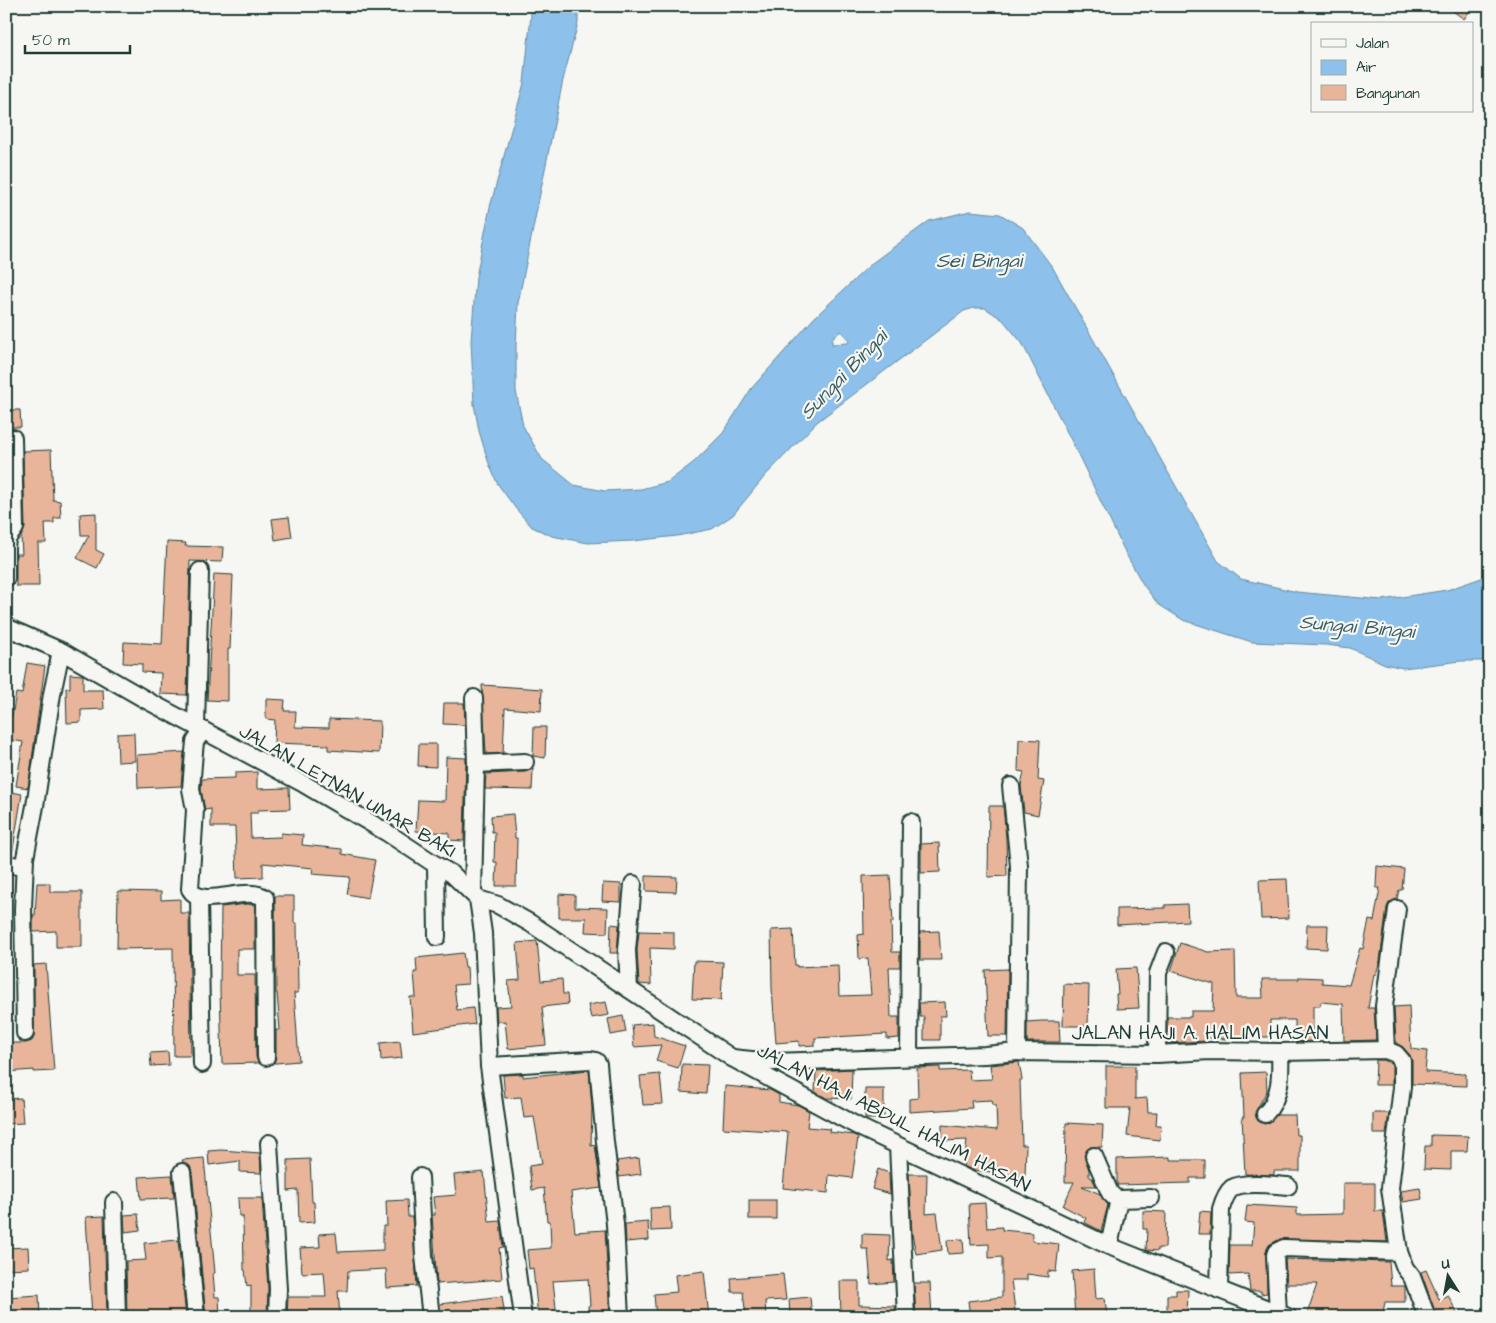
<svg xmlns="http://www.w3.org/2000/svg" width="1496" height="1323" font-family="'Architects Daughter',sans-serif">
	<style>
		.water { fill: #8dc0ea; stroke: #618ca1; fill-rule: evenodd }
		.building { fill: #e8b59a; stroke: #1f3d34 }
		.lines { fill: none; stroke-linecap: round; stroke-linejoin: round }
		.minor-casing { stroke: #1f3d34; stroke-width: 20 }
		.minor { stroke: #f6f6f2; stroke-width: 16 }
		.labels { text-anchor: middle; stroke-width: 4.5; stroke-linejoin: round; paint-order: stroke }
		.street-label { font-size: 19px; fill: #1f3d34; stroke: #f6f6f2 }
		.water-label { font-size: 20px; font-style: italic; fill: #3a5e62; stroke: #f6f6f2 }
	</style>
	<rect width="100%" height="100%" fill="#f6f6f2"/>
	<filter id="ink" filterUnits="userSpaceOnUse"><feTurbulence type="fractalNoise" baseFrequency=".02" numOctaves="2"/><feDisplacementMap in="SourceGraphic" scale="10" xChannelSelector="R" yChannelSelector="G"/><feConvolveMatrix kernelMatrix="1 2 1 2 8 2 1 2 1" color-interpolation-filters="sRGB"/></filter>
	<g filter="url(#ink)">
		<path class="water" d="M530,6H578V23L563,80L518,303L516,346V391L523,426L542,459L574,485L605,491L641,489L668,482L694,462L723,433L751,389L814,318L872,263L929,221L970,211L1000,214L1023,228L1053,268L1218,561L1241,579L1297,592L1382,600L1447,590L1490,575V661H1461L1403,668L1385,664L1350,648L1326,645L1252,642L1183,620L1158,604L1144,586L1126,554L1074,446L1022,343L1003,320L985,308H974L964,311L817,422L765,476L733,515L712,529L677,536L633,541L588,543L552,536L532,527L516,509L497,483L488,461L479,431L474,404L471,341L476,277L490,207L524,83L531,15ZM841,331L849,341L848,343L832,344V338Z"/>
		<g class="building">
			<polygon points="1446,6 1473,6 1464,19"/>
			<polygon points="8,410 20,410 21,427 8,427"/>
			<polygon points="51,450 53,500 60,501 61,518 54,518 54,523 45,523 46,543 38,543 39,586 16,586 16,554 22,554 21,536 25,528 23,451"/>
			<polygon points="96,513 96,550 104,554 97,568 77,558 89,535 81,535 80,514"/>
			<polygon points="289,517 292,537 275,540 272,519"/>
			<polygon points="167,542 186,543 185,546 223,547 222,562 190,561 187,695 160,694 161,673 142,672 142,664 123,663 124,642 162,644"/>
			<polygon points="214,574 233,575 230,649 228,649 228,701 207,700"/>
			<polygon points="27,663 45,666 28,788 16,786 23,742 6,739 8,716 12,716 16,693 22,694"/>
			<polygon points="70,674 83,675 83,690 103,690 104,709 81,710 81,722 67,723 66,688 70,688"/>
			<polygon points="482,685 542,689 541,711 505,708 503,753 486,754"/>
			<polygon points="266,699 285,700 284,711 296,711 295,727 329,728 329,719 380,721 379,753 328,750 328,745 274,743 275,720 266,719"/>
			<polygon points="444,703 464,703 465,725 443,724"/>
			<polygon points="534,727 546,727 545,758 533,756"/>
			<polygon points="134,733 135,761 118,762 117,734"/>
			<polygon points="1019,739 1040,740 1038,780 1044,781 1038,815 1024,812 1021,786 1024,772 1018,771"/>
			<polygon points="419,744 436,744 436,767 418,766"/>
			<polygon points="184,752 181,786 138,788 137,755"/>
			<polygon points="446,757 466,758 464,841 449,840 449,833 416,831 418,800 445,801"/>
			<polygon points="533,769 532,790 485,789 486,774 525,772"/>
			<polygon points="257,772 257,789 289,788 290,809 258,810 258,813 250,813 251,838 281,837 281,833 303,835 302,845 342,849 342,854 375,860 368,898 347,894 350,877 312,874 313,868 263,863 263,877 237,878 235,827 211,827 211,809 205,810 201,790 202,779 235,778 235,773"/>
			<polygon points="6,791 22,794 12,855 6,854"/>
			<polygon points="989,806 1003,806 1006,838 1007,876 988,877"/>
			<polygon points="513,814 515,838 517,838 516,886 496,886 497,862 494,862 495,832 492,832 491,816"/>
			<polygon points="939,843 940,872 921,873 921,844"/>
			<polygon points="1377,866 1404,869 1402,890 1399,890 1397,899 1389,903 1387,907 1380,961 1376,974 1374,974 1368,1008 1374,1008 1376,1040 1344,1041 1343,1004 1321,1002 1320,1006 1313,1006 1313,1041 1295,1042 1295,1020 1270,1020 1270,1037 1227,1037 1227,1039 1207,1038 1207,1041 1167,1043 1167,1017 1191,1017 1191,1011 1213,1011 1214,984 1171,971 1180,943 1208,952 1235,951 1236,998 1263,998 1262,979 1299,979 1299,977 1322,978 1322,983 1349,985 1360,948 1363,949 1369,920 1374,921 1380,888 1376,888"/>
			<polygon points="890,875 893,922 891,922 892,952 900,952 900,967 889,967 891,1017 899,1017 899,1038 887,1039 887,1034 815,1038 815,1045 799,1046 799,1041 776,1043 772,988 771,930 793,929 795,965 797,965 797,967 838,965 839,996 871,995 868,958 859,959 858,935 864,934 863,876"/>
			<polygon points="646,876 677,877 676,892 646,891"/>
			<polygon points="1287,879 1289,918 1261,919 1259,880"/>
			<polygon points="37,883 50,883 50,892 82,892 82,947 56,947 56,931 33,932 33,915 35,915"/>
			<polygon points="603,883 621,884 621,902 602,901"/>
			<polygon points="118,891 161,892 161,900 180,899 180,913 189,913 191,1056 174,1056 173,948 117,949"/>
			<polygon points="559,894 575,895 575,907 608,908 607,933 585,932 586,918 559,918"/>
			<polygon points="275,896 294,896 294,923 297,923 298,993 294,993 299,1061 276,1063 274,1063 276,1057 276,1030 280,1030 277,993 276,993"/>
			<polygon points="247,904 255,905 255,949 237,949 237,975 255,975 256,1057 258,1063 222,1064 220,989 221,907"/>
			<polygon points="1187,904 1188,921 1117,925 1117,909 1165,908 1165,905"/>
			<polygon points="611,924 619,925 617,953 610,953"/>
			<polygon points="1307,925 1328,925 1327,949 1306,948"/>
			<polygon points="639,931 674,932 674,949 650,948 651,985 639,984 637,950"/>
			<polygon points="939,931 941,960 920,960 920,932"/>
			<polygon points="537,941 541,981 562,979 563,994 567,994 568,1004 542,1007 546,1045 508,1049 505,1021 497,1022 496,1007 511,1006 508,981 520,980 517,943"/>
			<polygon points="463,953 465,967 467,967 468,984 454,985 457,1010 473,1008 475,1024 413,1032 410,997 416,997 414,972 417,972 416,958"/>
			<polygon points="694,961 723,962 721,1000 692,999"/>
			<polygon points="46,964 54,1071 34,1072 34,1070 6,1072 6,1043 26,1043 32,1041 34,1037 34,965"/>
			<polygon points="1136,968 1139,1008 1117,1009 1116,994 1118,994 1116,969"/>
			<polygon points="1008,969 1007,1036 988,1036 985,970"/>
			<polygon points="1064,984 1089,985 1088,1026 1063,1026"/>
			<polygon points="606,1002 609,1015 591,1018 588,1005"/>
			<polygon points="945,1002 946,1016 940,1016 940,1040 924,1040 924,1017 920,1017 919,1003"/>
			<polygon points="1409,1006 1411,1049 1427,1051 1425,1072 1466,1074 1466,1086 1412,1084 1412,1061 1410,1055 1403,1047 1396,1043 1394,1007"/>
			<polygon points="623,1016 626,1032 611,1035 608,1019"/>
			<polygon points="1041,1021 1059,1021 1060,1042 1027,1042 1027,1022"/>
			<polygon points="653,1023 654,1036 685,1046 678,1068 656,1061 661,1045 634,1047 632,1025"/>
			<polygon points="400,1041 402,1058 381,1060 380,1043"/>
			<polygon points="168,1052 169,1065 151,1066 150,1053"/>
			<polygon points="1376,1060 1384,1060 1392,1065 1392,1085 1375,1085"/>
			<polygon points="1019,1062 1022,1080 1020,1080 1022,1145 1026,1145 1025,1176 1001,1176 1002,1173 972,1170 964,1166 967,1140 942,1141 942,1125 997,1130 996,1105 993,1105 992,1100 971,1101 972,1108 909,1112 909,1099 918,1098 917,1068 940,1067 940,1071 969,1070 970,1080 992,1079 990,1065"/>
			<polygon points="682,1064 708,1065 706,1094 681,1092"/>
			<polygon points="1106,1066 1135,1066 1135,1099 1147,1098 1148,1112 1157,1112 1156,1125 1161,1125 1160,1140 1127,1136 1130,1108 1106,1108"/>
			<polygon points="852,1069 851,1099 827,1098 815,1092 816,1071"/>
			<polygon points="589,1070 592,1108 591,1146 595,1145 601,1188 571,1192 575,1232 605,1230 610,1317 589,1317 588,1306 590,1305 588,1279 553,1281 557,1317 538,1317 533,1268 529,1269 527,1250 551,1248 550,1221 547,1221 544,1188 532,1190 529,1166 542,1164 534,1117 524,1118 521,1097 505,1098 503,1075 523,1074 523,1077"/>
			<polygon points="1266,1072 1267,1091 1255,1112 1256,1117 1258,1121 1264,1124 1269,1123 1277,1115 1295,1115 1296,1135 1300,1135 1300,1171 1274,1171 1274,1175 1245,1174 1242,1117 1244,1117 1242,1073"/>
			<polygon points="660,1074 663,1104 643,1105 640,1076"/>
			<polygon points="725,1086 770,1090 779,1095 779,1102 798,1105 809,1111 807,1127 830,1129 829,1132 854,1135 858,1138 852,1178 829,1175 828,1193 783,1188 788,1132 723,1128"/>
			<rect x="865" y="1089" width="19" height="30"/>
			<polygon points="21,1098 23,1123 6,1124 6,1099"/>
			<polygon points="1373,1113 1389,1113 1386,1134 1373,1134"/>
			<polygon points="1066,1123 1103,1125 1102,1147 1090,1147 1084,1155 1089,1170 1089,1176 1092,1178 1096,1186 1082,1186 1100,1194 1108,1205 1101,1231 1084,1222 1086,1218 1063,1206 1074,1182 1065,1182"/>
			<polygon points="1431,1135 1468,1136 1467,1151 1451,1151 1451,1170 1424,1169 1425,1146 1431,1146"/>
			<polygon points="221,1150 260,1153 261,1173 240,1172 240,1161 209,1165 208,1151"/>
			<polygon points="1170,1157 1170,1160 1205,1160 1205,1178 1190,1178 1190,1183 1117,1185 1117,1159"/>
			<polygon points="204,1158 215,1273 213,1273 215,1297 219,1297 220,1317 206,1317 192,1171 190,1166 183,1162 182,1160"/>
			<polygon points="639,1158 641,1174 619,1177 617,1161"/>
			<polygon points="310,1159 312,1202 314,1202 315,1222 299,1223 298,1190 288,1191 288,1160"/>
			<polygon points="878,1169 889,1173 890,1194 872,1189"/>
			<polygon points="484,1172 489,1222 500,1221 503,1247 499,1248 502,1279 437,1284 432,1215 435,1215 433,1197 456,1195 454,1175"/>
			<polygon points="909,1174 927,1174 926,1214 937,1213 942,1250 916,1254 912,1234"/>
			<polygon points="172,1175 174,1198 141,1199 139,1177"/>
			<polygon points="1343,1183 1375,1183 1375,1211 1383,1211 1387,1242 1280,1239 1269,1245 1266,1252 1267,1293 1261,1294 1261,1291 1250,1291 1248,1274 1229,1275 1230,1245 1252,1245 1254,1223 1245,1222 1247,1205 1297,1208 1297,1215 1343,1214"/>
			<polygon points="1420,1188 1422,1199 1403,1202 1401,1191"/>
			<polygon points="238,1198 262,1198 268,1289 267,1317 251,1317 251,1285 247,1286 245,1270 244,1270 243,1216 239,1216"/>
			<polygon points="407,1200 408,1217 412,1217 417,1286 387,1288 386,1269 348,1271 347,1291 338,1291 340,1317 287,1317 288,1297 326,1297 324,1272 302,1273 300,1248 320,1247 319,1234 336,1233 338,1252 383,1250 383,1226 387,1226 386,1201"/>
			<rect x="749" y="1200" width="27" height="19"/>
			<polygon points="985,1203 987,1228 1002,1227 1002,1230 1032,1233 1032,1241 1059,1244 1056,1272 1048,1271 1048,1277 1027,1274 1027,1280 1011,1280 1016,1317 970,1317 968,1301 1002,1297 1002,1257 989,1258 989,1244 971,1245 969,1204"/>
			<polygon points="670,1207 671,1230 651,1231 650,1208"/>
			<polygon points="1143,1211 1166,1212 1165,1248 1158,1248 1158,1251 1146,1250 1147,1229 1143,1229"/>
			<polygon points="1200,1211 1211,1212 1210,1234 1198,1234"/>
			<polygon points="138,1214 140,1230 125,1232 124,1215"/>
			<polygon points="104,1216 107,1317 92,1317 86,1217"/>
			<polygon points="648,1222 649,1240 626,1242 625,1224"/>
			<polygon points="862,1234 890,1235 889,1261 893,1260 894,1282 871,1284 868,1249 862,1249"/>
			<polygon points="963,1239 964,1253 948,1254 947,1240"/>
			<polygon points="178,1240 186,1317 127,1317 126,1261 146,1260 144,1243"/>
			<polygon points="28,1247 29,1268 6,1269 6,1248"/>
			<polygon points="1285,1259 1389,1262 1391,1286 1405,1286 1405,1302 1385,1302 1382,1317 1306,1317 1317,1284 1287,1284"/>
			<polygon points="1094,1269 1096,1299 1105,1298 1107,1317 1075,1317 1072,1271"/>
			<polygon points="1426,1270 1439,1299 1448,1295 1459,1317 1437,1317 1421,1272"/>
			<polygon points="704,1271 709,1317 656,1317 654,1294 677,1292 675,1275"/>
			<polygon points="783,1274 786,1300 765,1301 766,1317 746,1317 743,1292 732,1292 731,1278"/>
			<polygon points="840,1281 859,1281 859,1305 895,1306 896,1317 841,1317"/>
			<polygon points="914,1283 930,1283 932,1317 916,1317"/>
			<polygon points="1176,1290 1188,1290 1187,1317 1167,1317 1167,1295 1176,1295"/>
			<polygon points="39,1295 40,1317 6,1317 6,1297"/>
			<polygon points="502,1296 505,1317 441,1317 440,1304"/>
			<polygon points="810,1297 812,1317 790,1317 789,1299"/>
		</g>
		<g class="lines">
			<defs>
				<g id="minor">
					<polyline points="6,548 7,539 15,528 13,438"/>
					<polyline points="6,549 6,578"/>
					<polyline points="6,627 61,651 148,701 304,784 386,832 436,865 452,874 478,899 483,933 489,1066 523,1317"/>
					<polyline points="196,726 200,571"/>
					<path d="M203,730L195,742L194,752L191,789L195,810L190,889C202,911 246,884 265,898L266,1057"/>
					<polyline points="476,764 525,762"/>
					<polyline points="1011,786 1019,866 1017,1052"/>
					<polyline points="6,864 24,867"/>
					<polyline points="436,865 437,937"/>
					<polyline points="473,893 476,764 474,698"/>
					<polyline points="199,898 202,1064"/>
					<polyline points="478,899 498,905 530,923 732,1058 861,1128 1109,1246 1288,1317"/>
					<polyline points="629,989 627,950 633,884"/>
					<polyline points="25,1033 23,909 25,858 35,806 52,694 61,651"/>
					<polyline points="1386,1050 1384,1006 1397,909"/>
					<polyline points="1157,1054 1158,973 1166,952"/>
					<polyline points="909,1056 911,822"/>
					<polyline points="732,1058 773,1062 985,1055 1017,1052 1157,1054 1210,1051 1280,1052 1386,1050 1396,1054 1402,1061 1402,1087 1390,1188 1399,1252 1405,1268 1412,1277 1427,1317"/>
					<polyline points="489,1066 591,1060 596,1061 598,1064 605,1142 615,1224 620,1317"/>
					<path d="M1265,1114C1281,1098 1281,1074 1280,1052"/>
					<polyline points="269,1143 278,1289 277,1317"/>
					<polyline points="898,1146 906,1317"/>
					<polyline points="1094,1156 1110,1193 1114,1197 1119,1199"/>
					<polyline points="182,1172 196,1317"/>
					<polyline points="420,1177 424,1256 431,1317"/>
					<polyline points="114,1202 117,1317"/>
					<polyline points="1109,1246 1119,1199 1151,1198"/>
					<path d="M1219,1290L1221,1209C1223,1202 1226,1193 1232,1188C1243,1181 1276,1185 1288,1186"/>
					<polyline points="1278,1313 1275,1255 1276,1252 1284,1248 1399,1252"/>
				</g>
			</defs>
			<use href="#minor" class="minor-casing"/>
			<use href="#minor" class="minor"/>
		</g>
	</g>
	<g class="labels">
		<g class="street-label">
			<text transform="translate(348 790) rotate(30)" y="7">JALAN LETNAN UMAR BAKI</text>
			<text x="1200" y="1039">JALAN HAJI A. HALIM HASAN</text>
			<text transform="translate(894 1117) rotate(27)" y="7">JALAN HAJI ABDUL HALIM HASAN</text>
		</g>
		<g class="water-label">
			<text x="979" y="267">Sei Bingai</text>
			<text transform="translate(843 374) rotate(-46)" y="7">Sungai Bingai</text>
			<text transform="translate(1357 626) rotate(5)" y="7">Sungai Bingai</text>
		</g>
	</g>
	<rect width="1496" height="1323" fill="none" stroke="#f6f6f2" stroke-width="25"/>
	<rect x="12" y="12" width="1471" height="1298" fill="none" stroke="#1f3d34" stroke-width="2" filter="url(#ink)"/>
	<rect x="1311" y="22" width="162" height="90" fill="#f6f6f2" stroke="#a0aca6"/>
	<rect x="1321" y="39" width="25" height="8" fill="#f6f6f2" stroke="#a0aca6"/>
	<text x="1356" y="48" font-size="15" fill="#1f3d34">Jalan</text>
	<rect x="1321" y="60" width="25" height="15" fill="#8dc0ea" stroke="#a0aca6"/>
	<text x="1356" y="72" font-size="15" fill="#1f3d34">Air</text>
	<rect x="1321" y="85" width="25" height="15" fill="#e8b59a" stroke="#a0aca6"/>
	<text x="1356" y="98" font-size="15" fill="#1f3d34">Bangunan</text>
	<g transform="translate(1448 1276) rotate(349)" stroke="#f6f6f2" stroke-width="4" paint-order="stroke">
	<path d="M0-4L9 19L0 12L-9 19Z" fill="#1f3d34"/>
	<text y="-8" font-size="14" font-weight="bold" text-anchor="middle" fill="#1f3d34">U</text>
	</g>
	<path d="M25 45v8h105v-8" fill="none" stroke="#1f3d34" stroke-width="2.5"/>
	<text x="32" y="45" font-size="15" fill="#1f3d34" stroke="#f6f6f2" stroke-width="4" paint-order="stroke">50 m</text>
</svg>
